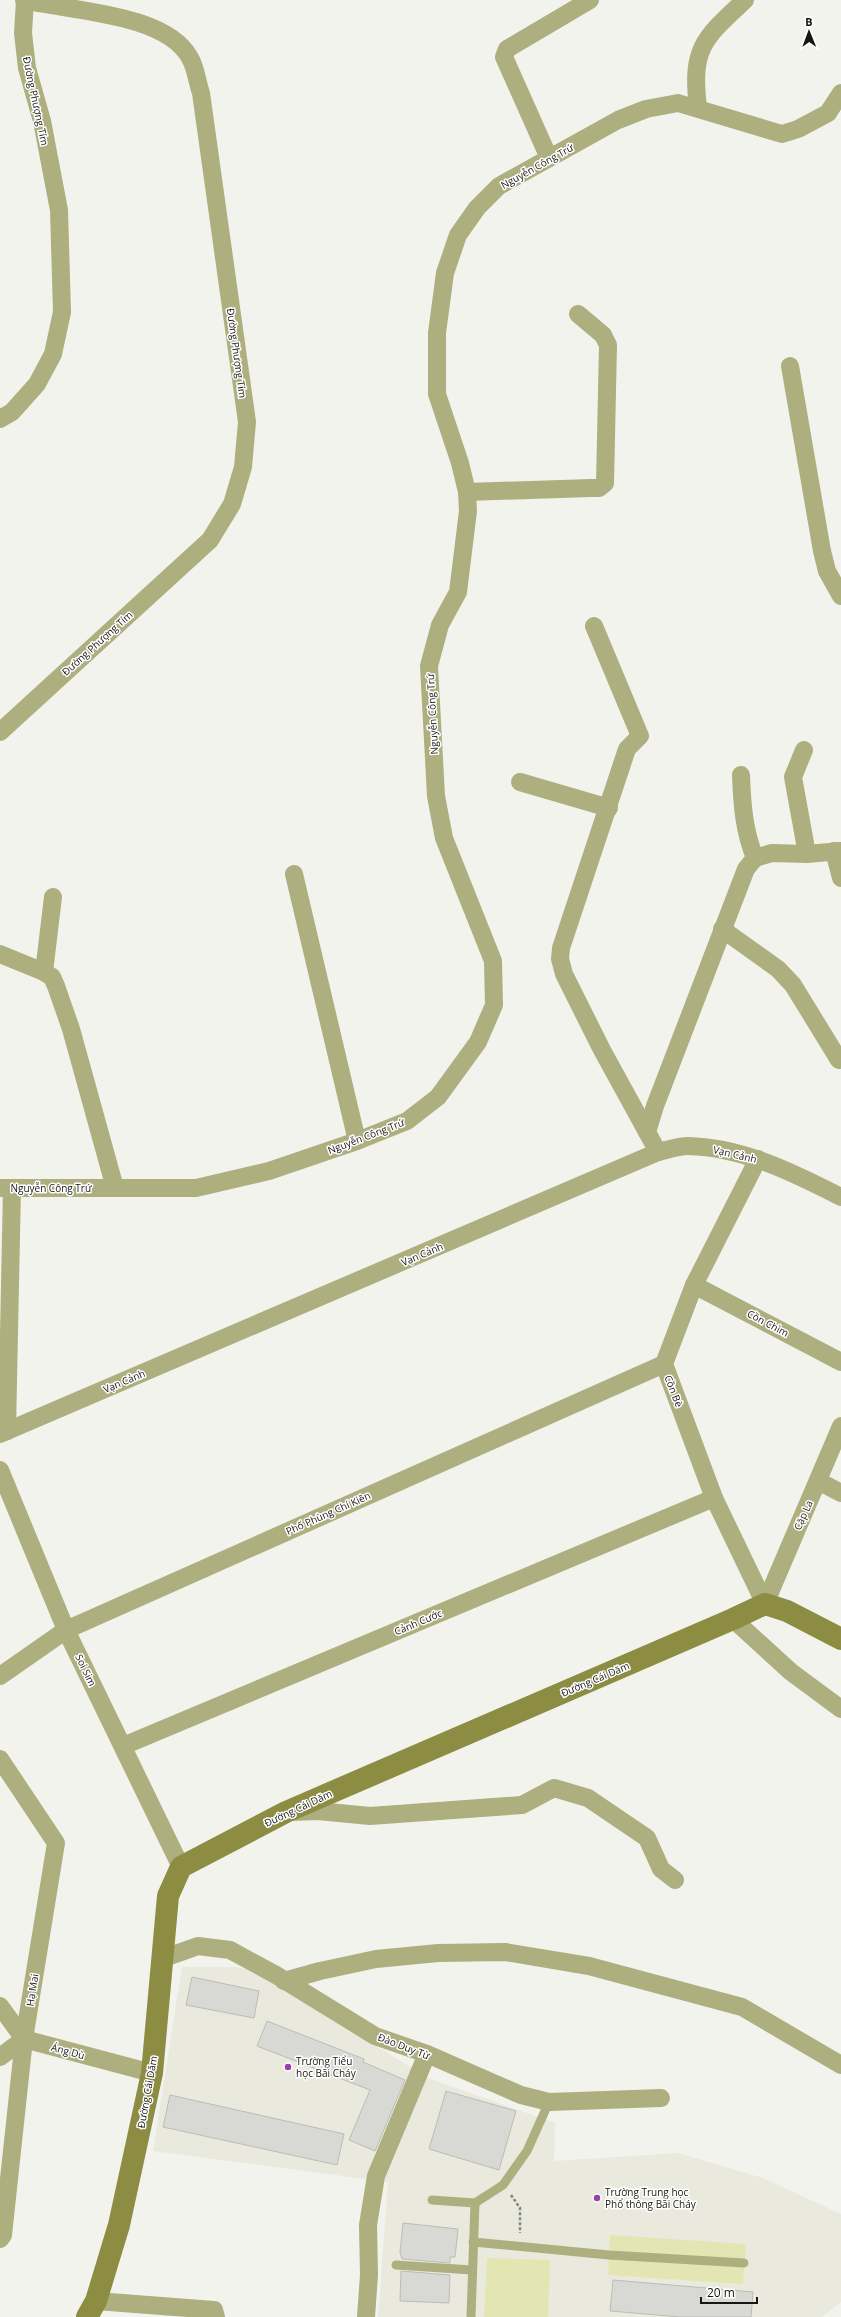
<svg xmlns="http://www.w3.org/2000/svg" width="841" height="2317" font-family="'Open Sans',sans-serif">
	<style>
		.built { fill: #e9eadd }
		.green { fill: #e3e5b2 }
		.building { fill: #d8d8d4; stroke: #bcbcb7 }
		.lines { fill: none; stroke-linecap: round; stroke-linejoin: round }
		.path { stroke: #868682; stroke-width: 2.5; stroke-dasharray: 3 2; stroke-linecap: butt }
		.lane { stroke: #adaf7f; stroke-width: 9 }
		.street { stroke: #adaf7f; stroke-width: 18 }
		.secondary { stroke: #8c8d42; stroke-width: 22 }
		.poi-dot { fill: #9940ac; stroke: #fff; stroke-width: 1.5 }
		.labels { text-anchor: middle; stroke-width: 3; stroke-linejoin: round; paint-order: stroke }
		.street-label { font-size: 10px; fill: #161614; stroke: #fff }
		.poi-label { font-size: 10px; fill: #161614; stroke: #fff; text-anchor: start }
	</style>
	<rect width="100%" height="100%" fill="#f3f3ee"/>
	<polygon class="built" points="182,1967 234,1967 253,1970 428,2078 555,2123 554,2161 678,2153 763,2178 841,2214 841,2302 822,2317 378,2317 388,2182 153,2151"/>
	<g class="green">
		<polygon points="610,2235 746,2244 743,2284 608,2275"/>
		<polygon points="487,2258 550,2260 548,2317 484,2317"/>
	</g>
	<g class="building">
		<polygon points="192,1977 259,1991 254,2018 186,2005"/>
		<polygon points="267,2021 364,2059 363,2062 405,2080 375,2151 349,2140 370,2090 257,2046"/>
		<polygon points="446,2091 516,2111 499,2170 429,2149"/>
		<polygon points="170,2095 344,2134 337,2165 163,2127"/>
		<polygon points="403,2223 458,2229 455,2257 450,2257 450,2263 402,2259 400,2252"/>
		<polygon points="401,2271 450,2275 449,2303 400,2301"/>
		<polygon points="613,2280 753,2292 751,2317 680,2317 610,2311"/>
	</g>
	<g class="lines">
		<polyline class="path" points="511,2195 520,2208 520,2233"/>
		<g class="lane">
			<polyline points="432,2200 475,2203 503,2185 527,2151 549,2102"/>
			<polyline points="473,2242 609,2255 744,2263"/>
			<polyline points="396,2265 472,2270"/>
			<polyline points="471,2317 475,2203"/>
		</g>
		<g class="street">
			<path d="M698,108C691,48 703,39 745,0"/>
			<polyline points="549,158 504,57 507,49 590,0"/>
			<polyline points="790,366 822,551 827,571 841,596"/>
			<polyline points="0,419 12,412 37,384 53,354 62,312 59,210 42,121 27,68 23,33 25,0"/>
			<polyline points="467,492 591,488 599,488 605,483 608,345 603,335 578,314"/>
			<polyline points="594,626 640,736 627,749 561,948 560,959 564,974 602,1050 658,1152"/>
			<path d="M0,732L210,540L232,504L243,467L247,422L201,93C197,82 196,68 190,58C166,13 69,11 24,0"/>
			<polyline points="804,750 793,777 807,854"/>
			<path d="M741,775C742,804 744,831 755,858"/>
			<polyline points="520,782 609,808"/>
			<polyline points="834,851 841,878"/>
			<polyline points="294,874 357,1141"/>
			<polyline points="722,929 778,969 793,985 839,1060"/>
			<polyline points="0,954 44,972 52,977 56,986 71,1029 115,1188"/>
			<polyline points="44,972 53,897"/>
			<polyline points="647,1132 655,1106 746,869 755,858 772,853 807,854 841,851"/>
			<polyline points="758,1159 694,1285 664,1364 714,1498 765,1604"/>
			<polyline points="0,1188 196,1188 269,1171 357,1141 407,1121 438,1097 478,1042 494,1005 493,961 444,838 436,796 429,666 440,625 458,592 468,511 467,492 460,463 437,394 437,333 445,273 458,235 477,208 499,186 618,120 646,109 678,103 782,134 798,129 828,113 841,93"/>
			<polyline points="694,1285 841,1362"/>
			<polyline points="7,1431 12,1188"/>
			<path d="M0,1434L658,1152C667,1150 678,1146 688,1146C742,1147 794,1173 841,1197"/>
			<polyline points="0,1470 66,1630 181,1867"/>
			<polyline points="818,1481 841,1493"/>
			<polyline points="765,1604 841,1426"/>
			<polyline points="733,1619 791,1672 841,1709"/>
			<polyline points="0,1676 66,1630 664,1364"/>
			<polyline points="123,1746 714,1498"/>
			<polyline points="0,1759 56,1843 24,2039 3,2235 0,2239"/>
			<polyline points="291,1812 318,1811 370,1816 522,1805 554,1788 588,1798 647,1838 661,1869 675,1880"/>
			<polyline points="164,1958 198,1946 230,1950 276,1975 375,2036 427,2054 521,2095 549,2102 661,2098"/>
			<polyline points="284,1981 320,1971 376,1959 438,1953 505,1952 589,1966 742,2007 841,2065"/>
			<polyline points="0,2006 24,2039 152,2073"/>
			<polyline points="0,2057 24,2039"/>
			<polyline points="96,2301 214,2310 216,2317"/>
			<polyline points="366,2317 369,2275 368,2225 376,2176 427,2054"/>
		</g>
		<polyline class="secondary" points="87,2317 96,2301 119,2225 152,2073 168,1896 181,1867 286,1812 733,1619 765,1604 787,1611 841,1639"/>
	</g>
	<g class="poi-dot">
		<circle cx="288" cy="2067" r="4"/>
		<circle cx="597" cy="2198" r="4"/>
	</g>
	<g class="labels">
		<g class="street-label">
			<text transform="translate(36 101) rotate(78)" y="4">Đường Phượng Tím</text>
			<text transform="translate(537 166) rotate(-29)" y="4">Nguyễn Công Trứ</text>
			<text transform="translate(237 353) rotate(82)" y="4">Đường Phượng Tím</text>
			<text transform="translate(97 643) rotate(-42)" y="4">Đường Phượng Tím</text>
			<text transform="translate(432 714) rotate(-93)" y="4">Nguyễn Công Trứ</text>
			<text transform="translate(366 1136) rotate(-21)" y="4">Nguyễn Công Trứ</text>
			<text transform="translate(735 1154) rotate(13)" y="4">Vạn Cảnh</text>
			<text x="51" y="1192">Nguyễn Công Trứ</text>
			<text transform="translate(422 1254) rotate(-23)" y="4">Vạn Cảnh</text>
			<text transform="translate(768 1323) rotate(28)" y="4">Cồn Chìm</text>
			<text transform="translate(124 1381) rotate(-23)" y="4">Vạn Cảnh</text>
			<text transform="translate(674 1391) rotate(69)" y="4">Cồn Bè</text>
			<text transform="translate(328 1513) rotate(-24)" y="4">Phố Phùng Chí Kiên</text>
			<text transform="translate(803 1515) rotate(-66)" y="4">Cặp La</text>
			<text transform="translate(418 1622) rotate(-23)" y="4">Cảnh Cước</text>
			<text transform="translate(86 1670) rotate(64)" y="4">Soi Sim</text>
			<text transform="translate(595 1679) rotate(-23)" y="4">Đường Cái Dăm</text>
			<text transform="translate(298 1808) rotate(-25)" y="4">Đường Cái Dăm</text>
			<text transform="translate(32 1990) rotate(-81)" y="4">Hạ Mai</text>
			<text transform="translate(404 2046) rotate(21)" y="4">Đào Duy Từ</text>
			<text transform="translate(68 2051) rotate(15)" y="4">Áng Dù</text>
			<text transform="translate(147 2092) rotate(-80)" y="4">Đường Cái Dăm</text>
		</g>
		<g class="poi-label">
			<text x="296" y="2065">Trường Tiểu<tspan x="296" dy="12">học Bãi Cháy</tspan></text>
			<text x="605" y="2196">Trường Trung học<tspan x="605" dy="12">Phổ thông Bãi Cháy</tspan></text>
		</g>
	</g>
	<g transform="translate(809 32) rotate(359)" stroke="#ffffff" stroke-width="3" paint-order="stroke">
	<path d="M0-3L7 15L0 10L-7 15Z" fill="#161614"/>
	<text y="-6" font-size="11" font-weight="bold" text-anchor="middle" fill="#161614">B</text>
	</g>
	<path d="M701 2297v6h56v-6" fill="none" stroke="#161614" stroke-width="2"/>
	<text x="707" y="2297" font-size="12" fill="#161614" stroke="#ffffff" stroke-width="3" paint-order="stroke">20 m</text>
</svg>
